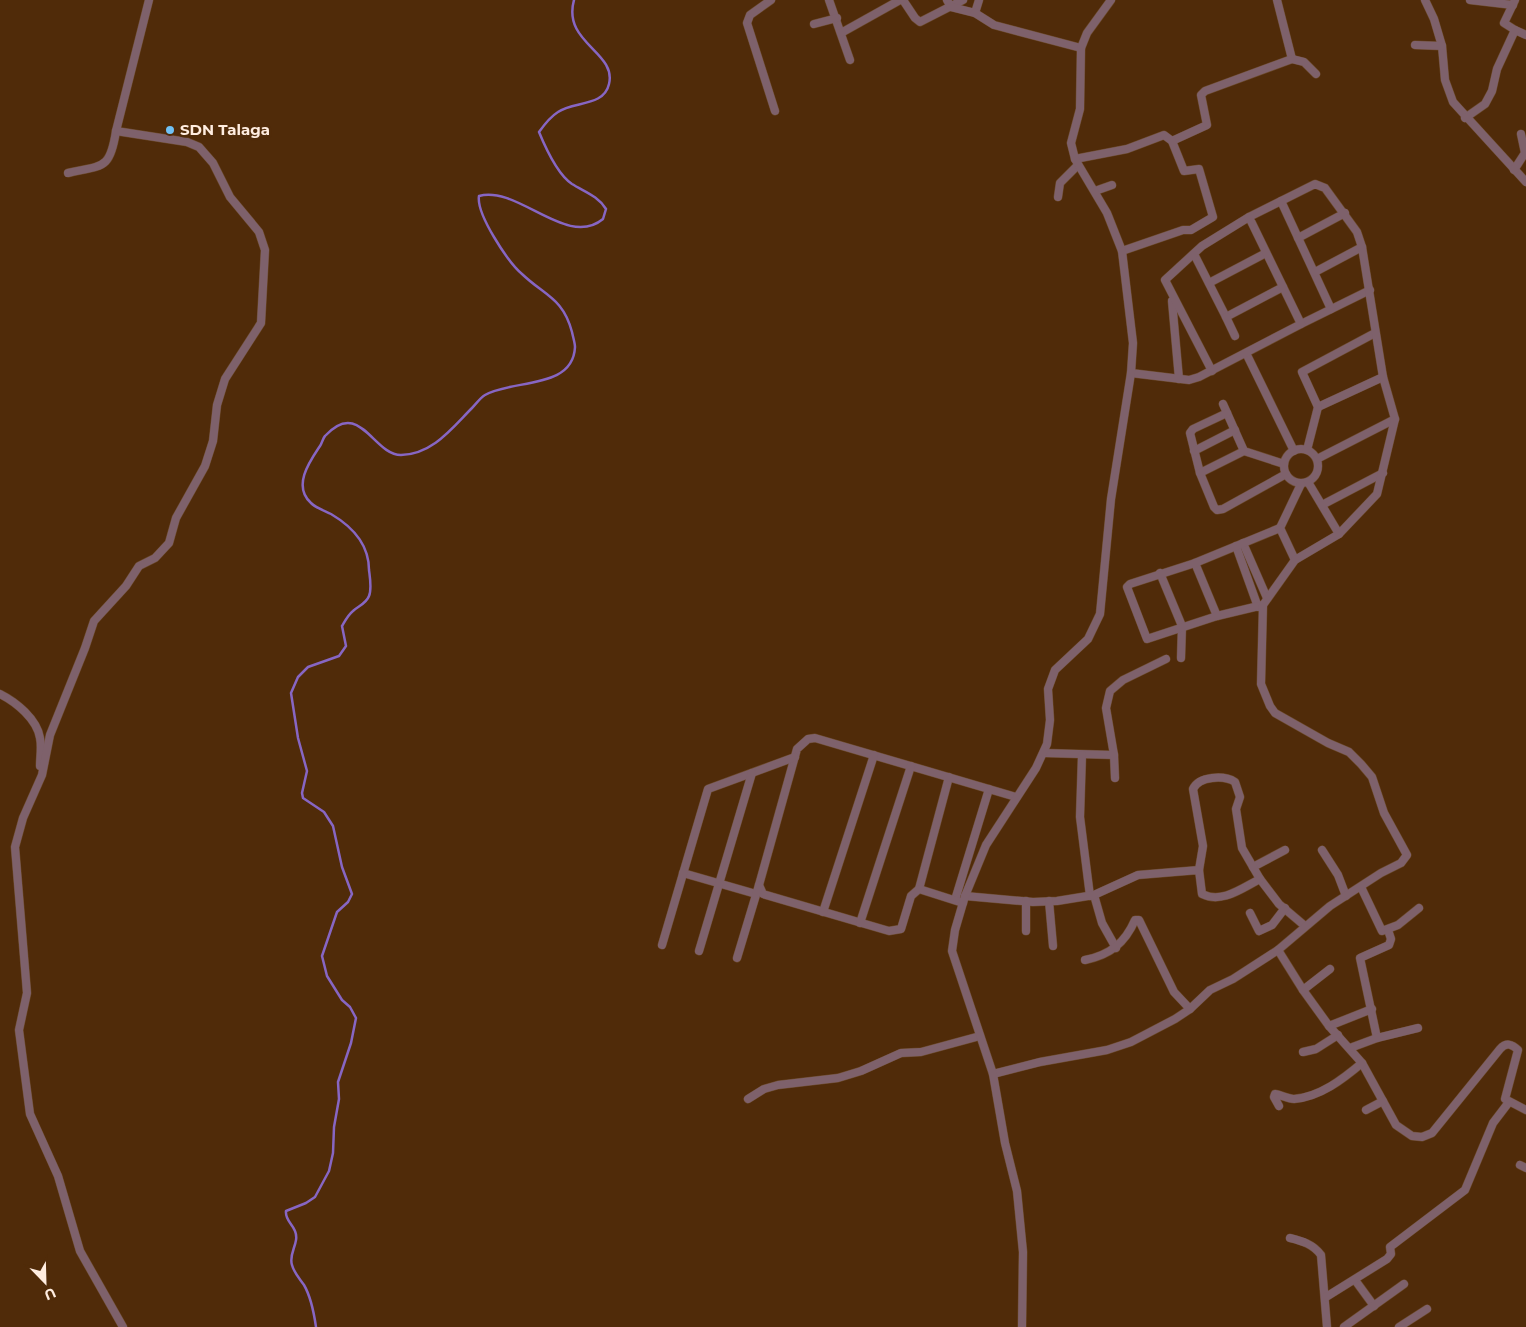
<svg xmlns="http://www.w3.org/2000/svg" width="1526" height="1327" font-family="Montserrat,sans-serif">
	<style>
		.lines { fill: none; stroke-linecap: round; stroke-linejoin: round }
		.stream { stroke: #8766c3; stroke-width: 2.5 }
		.minor-casing { stroke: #6c4a2b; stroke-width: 9 }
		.minor { stroke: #7e616b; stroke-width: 8 }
		.poi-dot { fill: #70c1f4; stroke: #502b09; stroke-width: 2 }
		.labels { text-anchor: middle; stroke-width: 5; stroke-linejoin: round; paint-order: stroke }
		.poi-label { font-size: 15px; font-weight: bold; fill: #ffede0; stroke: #502b09; text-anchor: start }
	</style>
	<rect width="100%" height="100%" fill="#502b09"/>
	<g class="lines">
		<path class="stream" d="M316,1327C314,1313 311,1297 304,1285C300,1279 294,1273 292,1265C288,1253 300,1243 295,1231C292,1223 285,1220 286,1211L306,1203L315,1197L329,1171L333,1153L334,1127L339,1099L338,1082L351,1043L356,1018L350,1007L342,1000L327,976L322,956L337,912L348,902L352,894L342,867L333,826L324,812L303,798L302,793L307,771L298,738L291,693L298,677L308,667L339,656L346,646L342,626C345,621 348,615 353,611C358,606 366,604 369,596C372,589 370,578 369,570C369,544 353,527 331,514C325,511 316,508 311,503C292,486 310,461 320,446C322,443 323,438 325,436C360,398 373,455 401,455C433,454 452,428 472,408C476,404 480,398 485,395C512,379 573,390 575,347C575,343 573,337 572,332C563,298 545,296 522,274C508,262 476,214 479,196C518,185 567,249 603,219L606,209C598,196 585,192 572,184C557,174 546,149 539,132C544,125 550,117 558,112C573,101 604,107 609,84C617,52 562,43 574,0"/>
		<defs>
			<g id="minor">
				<polyline points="771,0 750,15 747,23 775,111"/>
				<polyline points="829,0 850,60"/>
				<polyline points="903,0 915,18 920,22 963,0"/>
				<polyline points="947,0 951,7 975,13 979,0"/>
				<polyline points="1277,0 1292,59"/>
				<polyline points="1425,0 1434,19 1442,46 1445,80 1453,102 1526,182"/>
				<polyline points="1470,0 1513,5"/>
				<polyline points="975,13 994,25 1081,48"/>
				<polyline points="814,24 837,18"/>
				<polyline points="1515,30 1526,35"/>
				<polyline points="841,33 900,0"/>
				<polyline points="1415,45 1442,46"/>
				<polyline points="1465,118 1485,104 1492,91 1497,69 1515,30 1504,23 1515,0"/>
				<polyline points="1172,141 1207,125 1201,95 1205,91 1292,59 1304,62 1316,74"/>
				<polyline points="1075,159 1127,149 1164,135 1172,141 1184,171 1199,169 1213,217 1191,230 1183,230 1122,251"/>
				<polyline points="1514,170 1525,153 1521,134"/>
				<path d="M68,173C103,165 110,170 116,131"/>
				<polyline points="1095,191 1112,185"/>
				<polyline points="1058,197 1060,183 1078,165"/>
				<polyline points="1281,201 1331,309"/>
				<polyline points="1298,238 1345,213"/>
				<polyline points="1194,254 1226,317 1283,287"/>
				<polyline points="1315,272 1362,247"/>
				<polyline points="1209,283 1266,253"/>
				<polyline points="1172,301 1179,379"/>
				<polyline points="1226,317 1235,336"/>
				<polyline points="1301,324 1370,290"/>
				<polyline points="1246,353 1294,451"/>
				<polyline points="1212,371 1165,280 1202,246 1249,217"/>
				<polyline points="1223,404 1244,451 1284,464"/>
				<polyline points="1318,407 1383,377"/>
				<polyline points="1227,413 1193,429 1190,433 1200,473 1214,507 1217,510 1223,509 1286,474"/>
				<circle cx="1301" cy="466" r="17"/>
				<polyline points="1307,450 1318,407 1302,372 1375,333"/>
				<polyline points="1194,451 1235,430"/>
				<polyline points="1317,459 1395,419"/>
				<polyline points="1200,473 1244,451"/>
				<polyline points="1308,482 1339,534"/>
				<polyline points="1322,505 1383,473"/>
				<polyline points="1243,543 1267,598"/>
				<polyline points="1236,546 1258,607"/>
				<polyline points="1295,560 1280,528 1301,484"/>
				<polyline points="1195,563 1217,616"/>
				<polyline points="1160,573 1182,626 1181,658"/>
				<polyline points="1263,605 1217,616 1147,639 1127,587 1130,584 1195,563 1280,528"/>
				<path d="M0,694C16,702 37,719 40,738C42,747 40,757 40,766"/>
				<polyline points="1044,753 1114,755"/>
				<polyline points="1082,755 1080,817 1090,896"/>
				<polyline points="1115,778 1114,755 1106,708 1110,691 1123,680 1166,659"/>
				<polyline points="1322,850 1338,875 1346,896"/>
				<polyline points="1253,867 1285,850"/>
				<path d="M1199,870L1203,846L1193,789C1199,776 1224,775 1235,782L1240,797L1236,809L1242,848L1260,879L1279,904L1305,926"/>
				<polyline points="683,873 756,894"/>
				<polyline points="1361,887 1382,931 1398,925 1419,908"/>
				<polyline points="919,889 949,777"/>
				<polyline points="1094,895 1102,923 1116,948"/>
				<path d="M965,896L1033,902L1057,901L1094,895L1138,875L1199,870L1202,894C1222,904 1242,888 1260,879"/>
				<polyline points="955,900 989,789"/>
				<polyline points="1026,901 1026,931"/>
				<polyline points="1049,901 1053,946"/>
				<polyline points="963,903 919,889 911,896 901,929 889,931 763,894 759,885 797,749 808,739 815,738 1016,797"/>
				<polyline points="823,912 874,755"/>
				<polyline points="1250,913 1259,931 1272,925 1285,908"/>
				<polyline points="860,923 911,766"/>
				<polyline points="662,945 708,789 795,757"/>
				<path d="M1278,950L1303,990L1329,1026L1362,1063L1396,1125L1412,1136L1422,1137L1432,1133L1500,1049C1506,1042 1512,1044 1518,1050L1505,1099L1526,1110"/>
				<polyline points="699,951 752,773"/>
				<polyline points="737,958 759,885"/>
				<path d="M1085,960C1110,955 1125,943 1135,920H1139L1174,992L1190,1009"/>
				<polyline points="1303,990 1330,969"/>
				<polyline points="1329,1026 1372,1009"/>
				<polyline points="1377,1038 1360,958 1389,945 1391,939 1388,930"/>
				<polyline points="1350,1048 1377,1038 1418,1028"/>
				<polyline points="1303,1052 1316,1049 1338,1035"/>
				<polyline points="993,1074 1040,1062 1107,1050 1131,1042 1175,1019 1190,1009 1210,990 1233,979 1278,950 1330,906 1381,873 1401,863 1407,855 1384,813 1372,777 1361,764 1349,752 1328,743 1275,713 1270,706 1261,684 1263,605 1295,560 1339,534 1377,494 1395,419 1383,377 1362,247 1357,232 1325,188 1315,184 1249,217 1301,324 1199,377 1189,380 1131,373"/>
				<polyline points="748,1099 764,1089 778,1085 838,1078 861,1071 901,1053 921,1052 980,1036"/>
				<path d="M1279,1106L1274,1097L1275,1094C1281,1095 1288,1099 1294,1099C1320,1097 1343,1079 1362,1063"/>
				<polyline points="1366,1110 1383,1101"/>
				<polyline points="1520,1165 1526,1168"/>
				<path d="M1290,1238C1302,1241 1313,1244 1321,1255L1327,1327"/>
				<polyline points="1355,1280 1374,1306"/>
				<polyline points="1326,1297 1387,1259 1391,1254 1390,1247 1465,1190 1493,1123 1509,1102"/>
				<polyline points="123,1327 80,1251 58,1176 30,1114 19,1030 27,993 15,847 23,818 42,775 50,735 85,648 94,621 126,586 139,566 155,558 169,543 176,518 205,466 213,441 217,405 225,379 261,323 265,250 259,232 230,197 213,163 199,147 187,142 116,131 149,0"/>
				<polyline points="1022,1327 1023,1252 1017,1191 1005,1143 993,1074 952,951 955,930 965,896 986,845 1036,768 1047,744 1050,720 1048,689 1055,670 1088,639 1100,614 1111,499 1131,373 1133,343 1122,251 1107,213 1075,159 1071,143 1080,109 1081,48 1087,33 1111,0"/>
				<polyline points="1344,1327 1404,1284"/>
				<polyline points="1399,1327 1427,1309"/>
			</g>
		</defs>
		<use href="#minor" class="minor-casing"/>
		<use href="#minor" class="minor"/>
	</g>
	<circle class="poi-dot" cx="170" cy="130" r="5"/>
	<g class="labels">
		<g class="poi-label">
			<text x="180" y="135">SDN Talaga</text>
		</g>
	</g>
	<g transform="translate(45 1282) rotate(157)" stroke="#502b09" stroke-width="4" paint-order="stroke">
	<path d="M0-4L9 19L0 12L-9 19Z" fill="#ffede0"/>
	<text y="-8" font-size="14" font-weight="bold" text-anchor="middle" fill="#ffede0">U</text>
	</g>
</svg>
